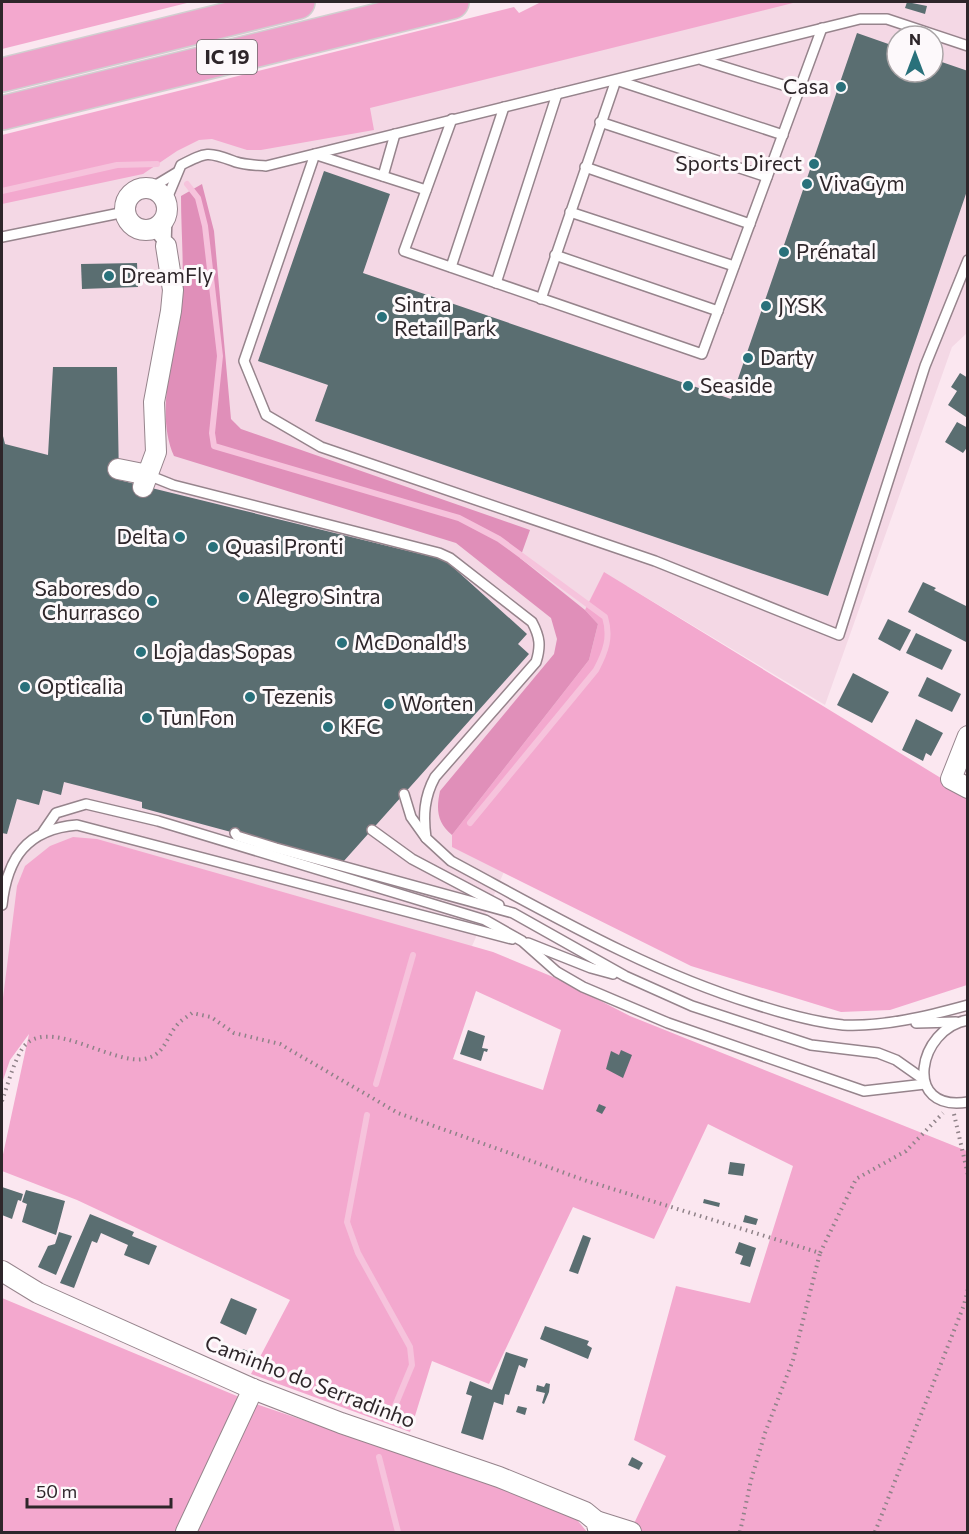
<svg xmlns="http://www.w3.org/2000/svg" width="969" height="1534" font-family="Commissioner,sans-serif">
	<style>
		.built { fill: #f4d8e5; fill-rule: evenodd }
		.green { fill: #f3a8ce; fill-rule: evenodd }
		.forest { fill: #e08fb9 }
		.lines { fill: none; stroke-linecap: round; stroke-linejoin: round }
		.stream { stroke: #f6c3dc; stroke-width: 6 }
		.building { fill: #5a6e71 }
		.service-casing { stroke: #96848c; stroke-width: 12 }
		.minor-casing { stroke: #96848c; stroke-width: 22 }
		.trunk-casing { stroke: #d1cfd0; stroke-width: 36 }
		.path { stroke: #8f8288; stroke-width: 4; stroke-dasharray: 1.5 4.5; stroke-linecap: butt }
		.service { stroke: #fff; stroke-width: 9 }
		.minor { stroke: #fff; stroke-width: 20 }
		.trunk { stroke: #eea2ca; stroke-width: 33 }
		.poi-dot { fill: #29717b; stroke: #fdf9fb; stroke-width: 2 }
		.labels { text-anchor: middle; stroke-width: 6; stroke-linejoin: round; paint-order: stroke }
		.shield { fill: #fdf9fb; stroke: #6c6569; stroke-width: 1.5 }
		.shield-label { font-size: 20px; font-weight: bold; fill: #2e262a }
		.poi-label { font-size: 21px; fill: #2e262a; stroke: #fdf9fb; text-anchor: start }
		.street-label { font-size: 21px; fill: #2e262a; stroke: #fdf9fb }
	</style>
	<rect width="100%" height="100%" fill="#fbe7f0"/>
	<path class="built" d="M681,2H967V333L952,347L825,705L627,586L457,981L79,874L2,1041V165ZM897,36H933V72H897Z"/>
	<g class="green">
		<polygon points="2,2 191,2 2,49"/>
		<polygon points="541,2 797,2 370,108 374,130 261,150 247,150 212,139 199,140 177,151 143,174 2,204 2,135 514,7 519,13"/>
		<polygon points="604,572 967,794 967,985 890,1010 841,1012 691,966 452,847 452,835 589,660 598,624 585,610"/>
		<path d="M73,837L97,839L493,952L558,979L630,1016L967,1151V1532H630L666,1456L634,1440L676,1286L750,1303L793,1166L708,1124L654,1239L573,1207L489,1384L432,1361L410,1432L251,1374L290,1300L77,1200L2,1171V1159L29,1034L10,1060L2,1083V1006L17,886L25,866L50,846ZM476,991L561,1030L543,1090L453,1059Z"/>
		<polygon points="2,1298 256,1404 570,1511 587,1532 2,1532"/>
	</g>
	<path class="forest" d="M202,184L214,231L231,419L241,429L530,530L520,558L585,610L598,624L589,660L452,835C437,823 436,809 440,791L554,654L557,639L551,618L456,543L174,456C153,410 178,343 182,293C184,261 181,228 181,196Z"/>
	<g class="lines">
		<g class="stream">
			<path d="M187,184L198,198L205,226L220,356L212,433L214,446L459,518L499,539L605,617C611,637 606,651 596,670L470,823"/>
			<polyline points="2,191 117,165 157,164"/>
			<polyline points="376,1084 413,955"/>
			<polyline points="367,1115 347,1222 358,1253 410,1347 412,1365 390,1418"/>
			<polyline points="379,1457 398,1532"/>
		</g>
	</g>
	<g class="building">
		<polygon points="907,2 927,6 925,14 905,8"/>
		<polygon points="857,33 897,47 897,72 933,72 933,59 968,71 968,188 828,596 315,421 328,385 258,361 324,171 390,194 363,273 731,399"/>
		<polygon points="137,263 138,287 82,289 81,264"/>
		<polygon points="53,367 117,367 119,480 445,560 527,634 518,644 529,654 343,862 142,808 142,802 64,782 61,795 43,790 39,805 17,799 7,834 2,833 2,432 5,444 48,455"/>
		<polygon points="960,373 968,378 966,417 948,405 957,391 951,387"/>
		<polygon points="957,422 968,428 968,446 963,453 945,442"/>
		<polygon points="923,582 936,588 934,590 968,607 968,643 908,612"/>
		<polygon points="888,619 911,630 900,651 878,639"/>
		<polygon points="916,633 952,650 942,670 906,653"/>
		<polygon points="853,673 889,692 872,723 837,705"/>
		<polygon points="927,677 961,694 952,712 918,696"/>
		<polygon points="916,719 943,733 931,756 926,753 923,761 902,750"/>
		<polygon points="468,1030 485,1036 482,1048 488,1049 487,1052 484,1051 481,1061 460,1054"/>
		<polygon points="621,1050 632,1055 623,1078 606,1069 611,1051 619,1055"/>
		<polygon points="599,1104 606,1107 602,1114 596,1111"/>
		<polygon points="730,1162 745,1164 743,1176 728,1174"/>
		<polygon points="2,1187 23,1194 21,1201 18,1200 12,1219 2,1215"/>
		<polygon points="26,1190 65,1201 56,1235 22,1222 27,1204 22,1202"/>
		<polygon points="704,1199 720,1203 719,1207 703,1203"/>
		<polygon points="90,1214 134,1232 132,1236 157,1246 149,1265 124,1255 128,1245 101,1233 97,1243 92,1241 74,1288 60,1283"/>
		<polygon points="745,1215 758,1219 756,1225 743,1222"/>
		<polygon points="59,1232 72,1236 56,1275 38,1267 48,1246 55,1244"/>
		<polygon points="583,1235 591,1238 578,1274 569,1271"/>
		<polygon points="739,1242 756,1248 750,1267 740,1264 743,1256 735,1253"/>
		<polygon points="231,1298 257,1309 246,1335 220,1323"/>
		<polygon points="545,1326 589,1341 587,1345 592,1348 588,1359 540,1339"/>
		<polygon points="243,1349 250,1352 244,1366 236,1363 236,1360"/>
		<polygon points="506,1352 528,1359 525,1368 519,1365 509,1395 505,1394 503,1405 494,1402 483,1440 461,1433 472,1396 466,1394 470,1381 492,1390"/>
		<polygon points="546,1383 550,1384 549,1392 544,1404 542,1403 545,1393 536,1391 537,1385 544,1387"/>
		<polygon points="518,1406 527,1408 525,1415 516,1412"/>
		<polygon points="632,1457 643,1463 639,1470 628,1465"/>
	</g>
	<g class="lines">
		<defs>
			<g id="service">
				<polyline points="702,60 799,90"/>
				<polyline points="452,119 404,251 702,354 822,28"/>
				<polyline points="600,122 767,177"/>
				<polyline points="315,154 244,361 266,415 321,447 655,561 839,635 925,366 968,260"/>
				<polyline points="317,155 426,190"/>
				<polyline points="585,167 750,224"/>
				<polyline points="383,176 395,134"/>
				<polyline points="151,188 176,173"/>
				<path d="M166,201L181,165C208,151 208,152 236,162C245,165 256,165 266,166L860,19H887L968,46"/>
				<polyline points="570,212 734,266"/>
				<polyline points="153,229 166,246"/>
				<polyline points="2,237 125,212"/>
				<polyline points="166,246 167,214"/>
				<polyline points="555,255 718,311"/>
				<polyline points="451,267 504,107"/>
				<polyline points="496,283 557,94"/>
				<polyline points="541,299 616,80 783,135"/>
				<path d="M148,475L173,485L439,553L450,558L532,622C540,637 541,646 536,662L435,777C424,797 423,816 426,838L451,861C550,914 647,971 754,1004C782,1013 813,1022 843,1025C884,1027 928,1016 968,1005"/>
				<polyline points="404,794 411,817 426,838"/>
				<polyline points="372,830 412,859 499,905"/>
				<polyline points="43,832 56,813 86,804 158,821 485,920 522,941 557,972 583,987 668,1023 864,1091 925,1084"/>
				<polyline points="235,833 237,836 276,848 513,913 625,976 692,1006 811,1045 878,1053 896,1060 923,1079"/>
				<path d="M2,905C7,858 27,829 77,825L512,939"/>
				<polyline points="528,943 591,968 613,974"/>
				<path d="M968,1020C918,1028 901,1113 968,1102"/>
				<polyline points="916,1023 956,1022"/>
			</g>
			<g id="minor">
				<circle cx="146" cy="209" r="21"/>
				<polyline points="118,469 148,475"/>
				<polyline points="143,487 156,452 154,402 171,311 173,290 166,246"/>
				<polyline points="968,736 951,779 968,788"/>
				<polyline points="2,1271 38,1293 253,1389 341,1423 499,1477 585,1512 596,1521 599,1532"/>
				<polyline points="596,1521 631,1532"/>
				<polyline points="186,1532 253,1389"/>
			</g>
			<g id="trunk">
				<polyline points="2,75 298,2"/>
				<polyline points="2,113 452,2"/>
			</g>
		</defs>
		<use href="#service" class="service-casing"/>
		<use href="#minor" class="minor-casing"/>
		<use href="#trunk" class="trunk-casing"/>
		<g class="path">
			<path d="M2,1101C8,1084 13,1064 22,1049C45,1014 112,1065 144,1059C165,1055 165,1039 177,1025C181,1020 187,1017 192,1013L211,1017L234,1033L280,1044L398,1113L587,1181L820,1253L856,1179L906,1151L943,1113"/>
			<polyline points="954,1114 968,1175"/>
			<polyline points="740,1532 751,1480 765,1433 793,1360 820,1253"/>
			<polyline points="875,1532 964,1305 968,1289"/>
		</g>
		<use href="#service" class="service"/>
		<use href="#minor" class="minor"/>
		<use href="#trunk" class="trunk"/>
	</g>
	<g class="poi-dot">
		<circle cx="841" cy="87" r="6"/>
		<circle cx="814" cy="164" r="6"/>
		<circle cx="807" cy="184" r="6"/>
		<circle cx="784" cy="252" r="6"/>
		<circle cx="109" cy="276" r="6"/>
		<circle cx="766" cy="306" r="6"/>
		<circle cx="382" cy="317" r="6"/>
		<circle cx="748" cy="358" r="6"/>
		<circle cx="688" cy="386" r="6"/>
		<circle cx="180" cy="537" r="6"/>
		<circle cx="213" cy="547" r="6"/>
		<circle cx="244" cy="597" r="6"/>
		<circle cx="152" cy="601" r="6"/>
		<circle cx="342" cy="643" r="6"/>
		<circle cx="141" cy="652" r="6"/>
		<circle cx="25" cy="687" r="6"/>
		<circle cx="250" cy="697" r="6"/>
		<circle cx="389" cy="704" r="6"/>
		<circle cx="147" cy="718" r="6"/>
		<circle cx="328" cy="727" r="6"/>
	</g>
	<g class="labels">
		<rect class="shield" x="197" y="40" width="60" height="34" rx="4.5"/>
		<g class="shield-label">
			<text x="227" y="64">IC 19</text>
		</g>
		<g class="poi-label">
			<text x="829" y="94" text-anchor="end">Casa</text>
			<text x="802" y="171" text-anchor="end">Sports Direct</text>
			<text x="819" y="191">VivaGym</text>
			<text x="796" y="259">Prénatal</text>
			<text x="121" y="283">DreamFly</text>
			<text x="394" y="312">Sintra<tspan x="394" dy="24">Retail Park</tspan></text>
			<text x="778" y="313">JYSK</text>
			<text x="760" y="365">Darty</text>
			<text x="700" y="393">Seaside</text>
			<text x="168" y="544" text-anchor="end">Delta</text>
			<text x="225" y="554">Quasi Pronti</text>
			<text x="140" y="596" text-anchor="end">Sabores do<tspan x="140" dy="24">Churrasco</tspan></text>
			<text x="256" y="604">Alegro Sintra</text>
			<text x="354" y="650">McDonald's</text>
			<text x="153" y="659">Loja das Sopas</text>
			<text x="37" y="694">Opticalia</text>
			<text x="262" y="704">Tezenis</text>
			<text x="401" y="711">Worten</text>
			<text x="159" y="725">Tun Fon</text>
			<text x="340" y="734">KFC</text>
		</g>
		<g class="street-label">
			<text transform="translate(310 1382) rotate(21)" y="7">Caminho do Serradinho</text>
		</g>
	</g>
	<rect width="969" height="1534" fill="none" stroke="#2e262a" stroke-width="6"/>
	<g transform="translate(915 54)"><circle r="28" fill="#fdf9fb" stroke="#aaa5a7" stroke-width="1.5"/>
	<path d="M0-4.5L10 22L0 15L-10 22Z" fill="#29717b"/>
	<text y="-9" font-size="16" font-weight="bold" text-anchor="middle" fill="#2e262a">N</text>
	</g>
	<path d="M27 1498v9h144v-9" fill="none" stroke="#2e262a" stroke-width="3"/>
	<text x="36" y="1498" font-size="18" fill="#2e262a" stroke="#fdf9fb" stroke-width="4.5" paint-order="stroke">50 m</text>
</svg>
